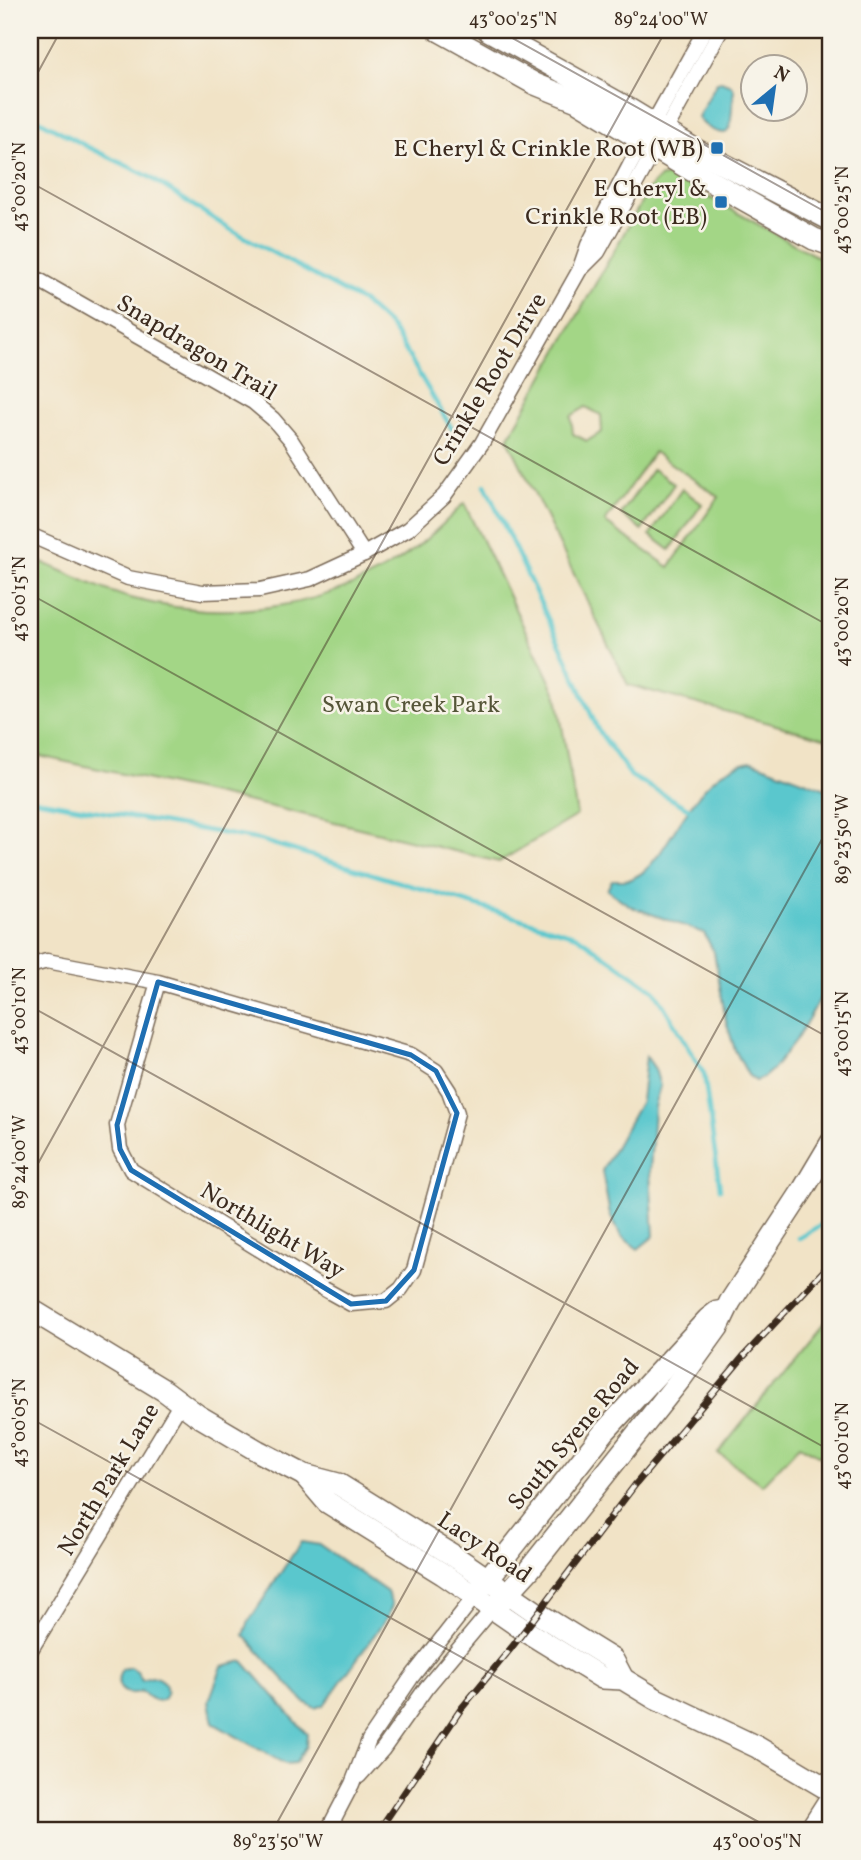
<svg xmlns="http://www.w3.org/2000/svg" width="861" height="1860" font-family="Vollkorn,serif">
	<style>
		.green { fill: #a3d686; stroke: #6f8052; stroke-width: 2; fill-rule: evenodd }
		.water { fill: #5ac7cd; stroke: #4a7876; stroke-width: 2 }
		.lines { fill: none; stroke-linecap: round; stroke-linejoin: round }
		.stream { stroke: #5ac7cd; stroke-width: 4.5 }
		.street-casing { stroke: #7b6b59; stroke-width: 17 }
		.secondary-casing { stroke: #7b6b59; stroke-width: 24 }
		.street { stroke: #fff; stroke-width: 14 }
		.secondary { stroke: #fff; stroke-width: 21 }
		.rail-casing { stroke: #3b2a1e; stroke-width: 7 }
		.rail { stroke: #f7f3e8; stroke-width: 4.5; stroke-dasharray: 13; stroke-linecap: butt }
		.marked { fill: none; stroke: #1f6fb2; stroke-width: 5; stroke-linejoin: round }
		.ticks { fill: none; stroke: #3b2a1e; stroke-width: 2; stroke-opacity: 0.45 }
		.poi-dot { fill: #1f6fb2; stroke: #f7f3e8; stroke-width: 2.5 }
		.labels { text-anchor: middle; stroke-width: 5; stroke-linejoin: round; paint-order: stroke }
		.poi-label { font-size: 24px; fill: #3b2a1e; stroke: #f7f3e8; text-anchor: end }
		.street-label { font-size: 24px; fill: #3b2a1e; stroke: #f7f3e8 }
		.park-label { font-size: 24px; fill: #555538; stroke: #f7f3e8 }
		.neatline { fill: none; stroke: #3b2a1e; stroke-width: 2.5 }
		.ticks-label { font-size: 18px; text-anchor: middle; fill: #3b2a1e }
	</style>
	<rect width="100%" height="100%" fill="#f7f3e8"/>
	<filter id="ink" filterUnits="userSpaceOnUse"><feTurbulence type="fractalNoise" baseFrequency=".0143" numOctaves="2"/><feDisplacementMap in="SourceGraphic" scale="14" xChannelSelector="R" yChannelSelector="G"/><feConvolveMatrix kernelMatrix="1 2 1 2 8 2 1 2 1" color-interpolation-filters="sRGB"/></filter>
	<filter id="wash" filterUnits="userSpaceOnUse"><feTurbulence type="fractalNoise" baseFrequency=".00686" numOctaves="4" result="noise"/><feDisplacementMap in="SourceGraphic" scale="28" xChannelSelector="R" yChannelSelector="G"/><feGaussianBlur stdDeviation="1.57" result="paint"/><feColorMatrix in="noise" values="0 0 0 0 0 0 0 0 0 0 0 0 0 0 0 0 0 1.4 0 .05"/><feComposite in="paint" operator="in"/></filter>
	<g filter="url(#wash)">
		<rect width="100%" height="100%" fill="#f1e3c6"/>
		<g class="green">
			<path d="M667,176L678,180L812,254L831,262V740L628,685L508,439L650,187L659,178ZM586,407L601,415L602,432L587,441L573,434L571,416ZM654,452L719,497L669,567L605,522Z"/>
			<polygon points="653,469 674,484 642,530 621,514"/>
			<polygon points="682,489 702,504 670,550 650,535"/>
			<path d="M464,503L557,696L577,815L499,862L277,808L30,754V558C65,570 98,590 134,599C220,621 315,611 391,565C418,549 443,525 464,503Z"/>
			<polygon points="831,1314 831,1462 800,1445 762,1485 718,1453"/>
		</g>
		<g class="water">
			<path d="M721,81L731,85L734,90L730,128L725,133C715,133 703,126 698,117L717,82Z"/>
			<path d="M752,761L831,791V980L796,1040L773,1069L765,1076L756,1081L748,1075L735,1050L726,1021L714,952L704,933L632,907L607,890L612,880C619,880 627,881 633,878C645,873 652,863 660,853C684,819 706,767 752,761Z"/>
			<polygon points="646,1056 655,1069 660,1086 654,1107 650,1172 654,1236 638,1249 621,1236 610,1215 602,1171 641,1101"/>
			<polygon points="301,1542 320,1545 387,1592 392,1605 388,1616 324,1705 315,1708 304,1702 244,1635 249,1621"/>
			<polygon points="243,1661 307,1734 306,1746 295,1763 285,1764 213,1723 209,1701 222,1666"/>
			<path d="M131,1667L138,1672L142,1680C145,1679 149,1677 153,1677C175,1677 169,1719 141,1691C124,1699 112,1685 122,1669Z"/>
		</g>
		<g class="lines">
			<g class="stream">
				<polyline points="30,115 86,146 148,176 228,228 363,302 392,328 452,429"/>
				<polyline points="485,485 565,655 598,730 631,776 689,809"/>
				<polyline points="30,799 260,840 577,936 655,991 704,1074 720,1189"/>
				<polyline points="799,1238 831,1219"/>
			</g>
		</g>
	</g>
	<g filter="url(#ink)">
		<g class="lines">
			<defs>
				<g id="street">
					<polyline points="582,268 598,252 721,30"/>
					<polyline points="30,275 253,402 273,419 291,440 364,554"/>
					<polyline points="30,535 128,578 202,592 260,590 310,579 364,554 408,529 444,496 482,443 579,271 588,245 630,165 705,30"/>
					<polyline points="30,966 47,961 158,982 411,1055 436,1071 449,1091 457,1113 414,1270 401,1289 386,1301 351,1304 317,1285 131,1170 120,1149 117,1125 158,982"/>
					<polyline points="30,1651 181,1403"/>
					<polyline points="359,1776 383,1749 426,1688 493,1608"/>
					<polyline points="328,1830 352,1784 369,1740 411,1678 475,1596"/>
					<polyline points="806,1830 831,1791"/>
				</g>
				<g id="secondary">
					<polyline points="438,30 535,84 577,101 686,167 814,239 831,245"/>
					<polyline points="488,30 622,105 696,150 831,220"/>
					<polyline points="30,1309 165,1391 197,1415 258,1451 304,1475 338,1484 454,1556 537,1613 613,1660 623,1679"/>
					<polyline points="304,1475 327,1502 443,1574 524,1630 602,1678 623,1679 656,1699 757,1747 831,1791"/>
					<polyline points="479,1590 604,1432 708,1319 717,1312"/>
					<polyline points="499,1603 529,1570 682,1377 718,1327 730,1302 803,1190 831,1143"/>
				</g>
			</defs>
			<use href="#street" class="street-casing"/>
			<use href="#secondary" class="secondary-casing"/>
			<use href="#street" class="street"/>
			<use href="#secondary" class="secondary"/>
			<defs>
				<polyline id="rail" points="379,1830 461,1709 512,1647 635,1485 743,1357 831,1263"/>
			</defs>
			<use href="#rail" class="rail-casing"/>
			<use href="#rail" class="rail"/>
		</g>
	</g>
	<path class="marked" d="M158,982L411,1055L436,1071L457,1113L414,1270L386,1301L351,1304L131,1170L120,1149L117,1125Z"/>
	<path class="ticks" d="M498,30L831,215M30,87L61,30M30,182L831,627M30,594L831,1039M30,1006L831,1451M30,1178L666,30M30,1418L773,1830M273,1830L831,823"/>
	<g class="poi-dot">
		<rect x="710" y="141" width="14" height="14" rx="3.5"/>
		<rect x="714" y="195" width="14" height="14" rx="3.5"/>
	</g>
	<g class="labels">
		<g class="poi-label">
			<text x="703" y="156">E Cheryl &amp; Crinkle Root (WB)</text>
			<text x="707" y="196">E Cheryl &amp;<tspan x="707" dy="28">Crinkle Root (EB)</tspan></text>
		</g>
		<g class="street-label">
			<text transform="translate(197 347) rotate(31)" y="8">Snapdragon Trail</text>
			<text transform="translate(489 379) rotate(-59)" y="8">Crinkle Root Drive</text>
			<text transform="translate(273 1230) rotate(31)" y="8">Northlight Way</text>
			<text transform="translate(573 1434) rotate(-50)" y="8">South Syene Road</text>
			<text transform="translate(108 1479) rotate(-59)" y="8">North Park Lane</text>
			<text transform="translate(485 1547) rotate(34)" y="8">Lacy Road</text>
		</g>
		<g class="park-label">
			<text x="411" y="712">Swan Creek Park</text>
		</g>
	</g>
	<rect width="861" height="1860" fill="none" stroke="#f7f3e8" stroke-width="77"/>
	<g transform="translate(774 88) rotate(29)"><circle r="33" fill="#f7f3e8" stroke="#aca397" stroke-width="2"/>
	<path d="M0-5L12 26L0 18L-12 26Z" fill="#1f6fb2"/>
	<text y="-10" font-size="19" font-weight="bold" text-anchor="middle" fill="#3b2a1e">N</text>
	</g>
	<rect x="38" y="38" width="784" height="1784" class="neatline"/>
	<g class="ticks-label">
		<text x="513" y="25">43°00'25"N</text>
		<text x="661" y="25">89°24'00"W</text>
		<text transform="translate(19 187) rotate(-90)" y="6">43°00'20"N</text>
		<text transform="translate(842 210) rotate(-90)" y="6">43°00'25"N</text>
		<text transform="translate(19 599) rotate(-90)" y="6">43°00'15"N</text>
		<text transform="translate(842 622) rotate(-90)" y="6">43°00'20"N</text>
		<text transform="translate(842 839) rotate(-90)" y="6">89°23'50"W</text>
		<text transform="translate(19 1011) rotate(-90)" y="6">43°00'10"N</text>
		<text transform="translate(842 1034) rotate(-90)" y="6">43°00'15"N</text>
		<text transform="translate(19 1162) rotate(-90)" y="6">89°24'00"W</text>
		<text transform="translate(19 1423) rotate(-90)" y="6">43°00'05"N</text>
		<text transform="translate(842 1446) rotate(-90)" y="6">43°00'10"N</text>
		<text x="278" y="1847">89°23'50"W</text>
		<text x="757" y="1847">43°00'05"N</text>
	</g>
</svg>
